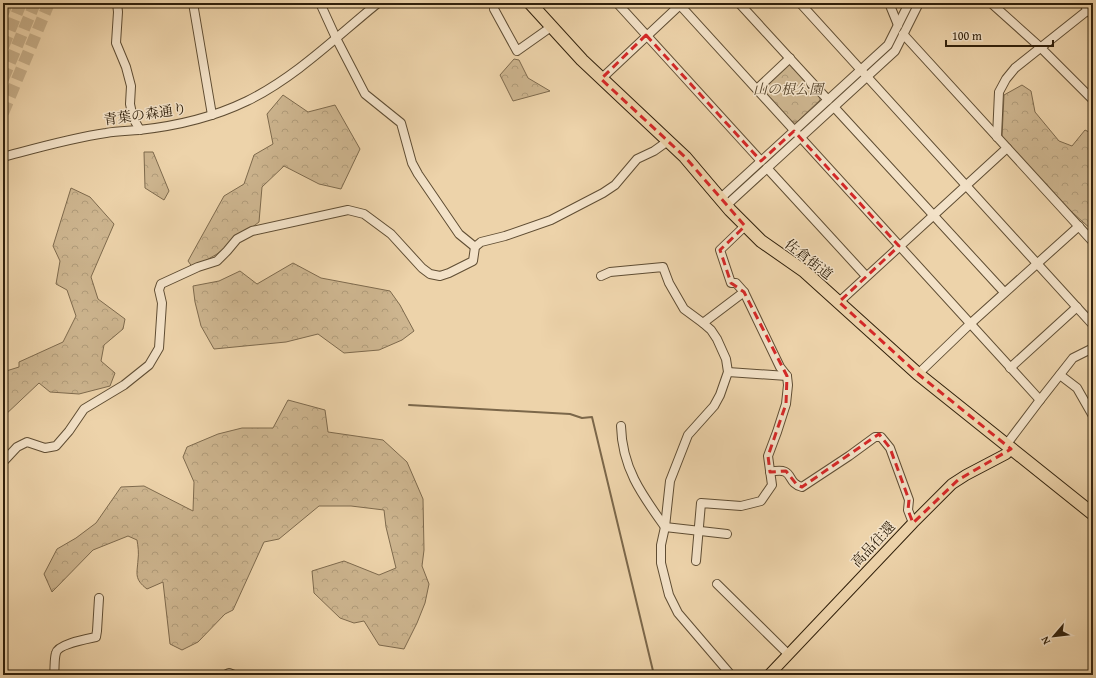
<svg xmlns="http://www.w3.org/2000/svg" width="1096" height="678" font-family="'Gentium Book Plus','Noto Serif JP',serif">
	<style>
		.forest { fill: url(#forest-crowns); stroke: #7e6a4d }
		.lines { fill: none; stroke-linecap: round; stroke-linejoin: round }
		.stream { stroke: #7b674a; stroke-width: 2 }
		.highway-tunnel { stroke: #c7af8a; stroke-width: 12; stroke-dasharray: 12 6; stroke-linecap: butt }
		.minor-casing { stroke: #5f4d33; stroke-width: 10 }
		.major-casing { stroke: #30200b; stroke-width: 12 }
		.highway-casing { stroke: #30200b; stroke-width: 14 }
		.minor { stroke: #f3e2c8; stroke-width: 8 }
		.major { stroke: #edd3aa; stroke-width: 10 }
		.highway { stroke: #edd3aa; stroke-width: 12 }
		.marked { fill: none; stroke: #d62828; stroke-width: 3; stroke-dasharray: 8 5; stroke-linejoin: round }
		.labels { text-anchor: middle; stroke-width: 3; stroke-linejoin: round; paint-order: stroke }
		.park-label { font-size: 14px; font-style: italic; fill: #57452c; stroke: #f3e2c8 }
		.street-label { font-size: 14px; fill: #30200b; stroke: #f3e2c8 }
	</style>
	<defs>
		<pattern id="forest-crowns" width="20" height="18" patternUnits="userSpaceOnUse"><rect width="20" height="18" fill="#cdb58f"/><path d="M2 6a3 3 0 1 1 6 0M12 15a3 3 0 1 1 6 0" fill="none" stroke="#b09b7a"/></pattern>
	</defs>
	<rect width="100%" height="100%" fill="#edd3aa"/>
	<filter id="stains"><feTurbulence type="fractalNoise" baseFrequency=".005" numOctaves="4"/><feColorMatrix values="0 0 0 0 .2 0 0 0 0 .09 0 0 0 0 .02 0 0 0 .5 -.17"/></filter>
	<radialGradient id="worn" r=".72"><stop offset=".6" stop-color="#630" stop-opacity="0"/><stop offset="1" stop-color="#630" stop-opacity=".3"/></radialGradient>
	<g class="forest">
		<polygon points="514,59 519,60 528,78 550,91 513,101 500,75"/>
		<polygon points="791,63 820,95 820,100 797,122 792,122 761,89"/>
		<polygon points="1022,85 1031,91 1035,112 1059,141 1072,146 1085,130 1093,134 1093,231 1063,204 1002,137 1004,95"/>
		<polygon points="283,95 308,112 335,105 360,149 341,189 319,184 284,166 262,187 259,222 217,254 193,268 188,261 224,196 244,184 254,155 273,144 267,114"/>
		<polygon points="144,152 153,152 169,191 164,200 145,188"/>
		<polygon points="71,188 90,197 114,224 91,277 98,299 125,319 123,329 104,345 101,361 115,373 110,386 79,394 50,392 39,383 3,417 3,372 19,367 19,362 63,342 76,316 67,290 56,284 60,261 53,246"/>
		<polygon points="293,263 321,278 390,291 400,305 414,331 402,340 379,350 344,353 318,334 286,342 214,349 201,326 195,302 193,286 219,281 240,271 257,284"/>
		<path d="M288,400L325,410L328,432L383,440L407,462L423,499L424,550L422,566L429,584L425,603L417,623L404,649L379,645L364,621L354,623L340,618L314,593L312,571L344,561L379,575L396,568L386,527L384,510L351,506H319L279,539L264,542L233,610L225,614L198,642L182,650L170,644L163,582L147,589C134,579 137,574 138,560C139,553 138,546 137,540L128,536L93,550L52,592L44,574L57,549L76,538L96,523L121,487L144,486L193,511L194,482L183,457L187,447L218,434L242,428H273Z"/>
	</g>
	<g class="lines">
		<polyline class="stream" points="409,405 570,414 582,418 592,417 654,675"/>
		<g class="highway-tunnel">
			<polyline points="3,13 7,3"/>
			<polyline points="3,47 21,3"/>
			<polyline points="3,79 35,3"/>
			<polyline points="3,113 49,3"/>
		</g>
		<defs>
			<g id="minor">
				<polyline points="117,3 118,12 116,43 126,67 131,86 130,104 133,118 140,130"/>
				<polyline points="193,3 212,115"/>
				<polyline points="320,3 336,38 365,94 401,123 412,163 418,174 459,234 475,247"/>
				<polyline points="617,3 761,161"/>
				<polyline points="678,3 1040,400"/>
				<polyline points="739,3 828,100"/>
				<polyline points="800,3 1093,325"/>
				<polyline points="889,3 898,25"/>
				<polyline points="909,3 888,45 724,195 723,203 730,202 895,51 919,3"/>
				<polyline points="991,3 1040,47 1093,100"/>
				<polyline points="1083,3 1093,16"/>
				<polyline points="494,9 517,51 551,27"/>
				<polyline points="903,34 1093,242"/>
				<polyline points="601,79 682,3"/>
				<polyline points="757,89 790,58"/>
				<polyline points="834,107 1004,292"/>
				<polyline points="997,137 999,92 1006,79 1015,68 1093,6"/>
				<path d="M3,157C37,148 71,138 106,133C117,131 128,131 139,130C176,126 214,117 247,101C296,77 336,37 378,3"/>
				<polyline points="767,168 866,276"/>
				<polyline points="601,276 610,272 663,267 669,283 684,309 703,323 711,330 717,339 726,359 728,372 720,395 714,406 688,435 670,481 665,527 661,545 661,563 669,595 678,613 731,675"/>
				<polyline points="839,302 1007,148"/>
				<polyline points="703,323 744,292"/>
				<polyline points="1010,368 1077,307"/>
				<polyline points="728,372 787,376"/>
				<polyline points="918,374 970,324 1079,226"/>
				<polyline points="1060,375 1077,388 1093,416"/>
				<path d="M621,426C622,468 642,495 665,527L727,534"/>
				<polyline points="1006,445 1040,400 1073,358 1093,348"/>
				<polyline points="3,462 17,447 27,442 45,448 56,446 69,431 84,409 124,385 149,365 159,348 162,303 159,290 161,284 198,267 217,261 227,251 237,239 252,231 348,210 364,214 391,234 422,268 430,274 440,276 449,273 473,261 475,247 481,242 505,236 551,220 603,193 615,185 637,159 654,151 668,141"/>
				<path d="M770,472C796,466 785,483 802,487L849,456L875,437H881L890,448L909,500L908,510L913,523"/>
				<polyline points="696,561 701,503 741,506 761,501 772,485 768,456 777,432 786,404 788,385 787,376 780,367 744,292 736,283 731,283 720,250 745,226"/>
				<polyline points="717,584 788,654"/>
				<path d="M54,675C55,668 54,659 56,653C58,644 87,639 96,637L97,631L99,598"/>
				<polyline points="225,675 229,673 234,675"/>
			</g>
			<polyline id="major" points="769,675 913,523 952,484 966,475 1006,454 1011,449"/>
			<polyline id="highway" points="530,3 582,60 685,157 730,210 761,241 804,271 918,374 1093,514"/>
		</defs>
		<use href="#minor" class="minor-casing"/>
		<use href="#major" class="major-casing"/>
		<use href="#highway" class="highway-casing"/>
		<use href="#minor" class="minor"/>
		<use href="#major" class="major"/>
		<use href="#highway" class="highway"/>
	</g>
	<path class="marked" d="M646,35L761,161L794,131L899,246L839,302L918,374L1011,449L958,480L913,523L908,510L909,500L890,448L879,434L802,487L797,485L786,471L770,472L768,456L786,404L787,376L744,292L731,283L720,250L745,226L685,157L601,79Z"/>
	<g class="labels">
		<g class="park-label">
			<text x="788" y="94">山の根公園</text>
		</g>
		<g class="street-label">
			<text transform="translate(145 114) rotate(-8)" y="5">青葉の森通り</text>
			<text transform="translate(809 259) rotate(38)" y="5">佐倉街道</text>
			<text transform="translate(873 544) rotate(-47)" y="5">高品往還</text>
		</g>
	</g>
	<rect width="1096" height="678" fill="none" stroke="#edd3aa" stroke-width="16"/>
	<rect x="4" y="4" width="1088" height="670" fill="none" stroke="#30200b" stroke-width="2"/>
	<rect x="8" y="8" width="1080" height="662" fill="none" stroke="#30200b"/>
	<g transform="translate(1054 636) rotate(242)" stroke="#f3e2c8" stroke-width="3" paint-order="stroke">
	<path d="M0-3L7 15L0 10L-7 15Z" fill="#30200b"/>
	<text y="-6" font-size="11" font-weight="bold" text-anchor="middle" fill="#30200b">N</text>
	</g>
	<path d="M946 40v6h107v-6" fill="none" stroke="#30200b" stroke-width="2"/>
	<text x="952" y="40" font-size="12" fill="#30200b" stroke="#f3e2c8" stroke-width="3" paint-order="stroke">100 m</text>
	<rect width="100%" height="100%" filter="url(#stains)"/>
	<rect width="100%" height="100%" fill="url(#worn)"/>
</svg>
